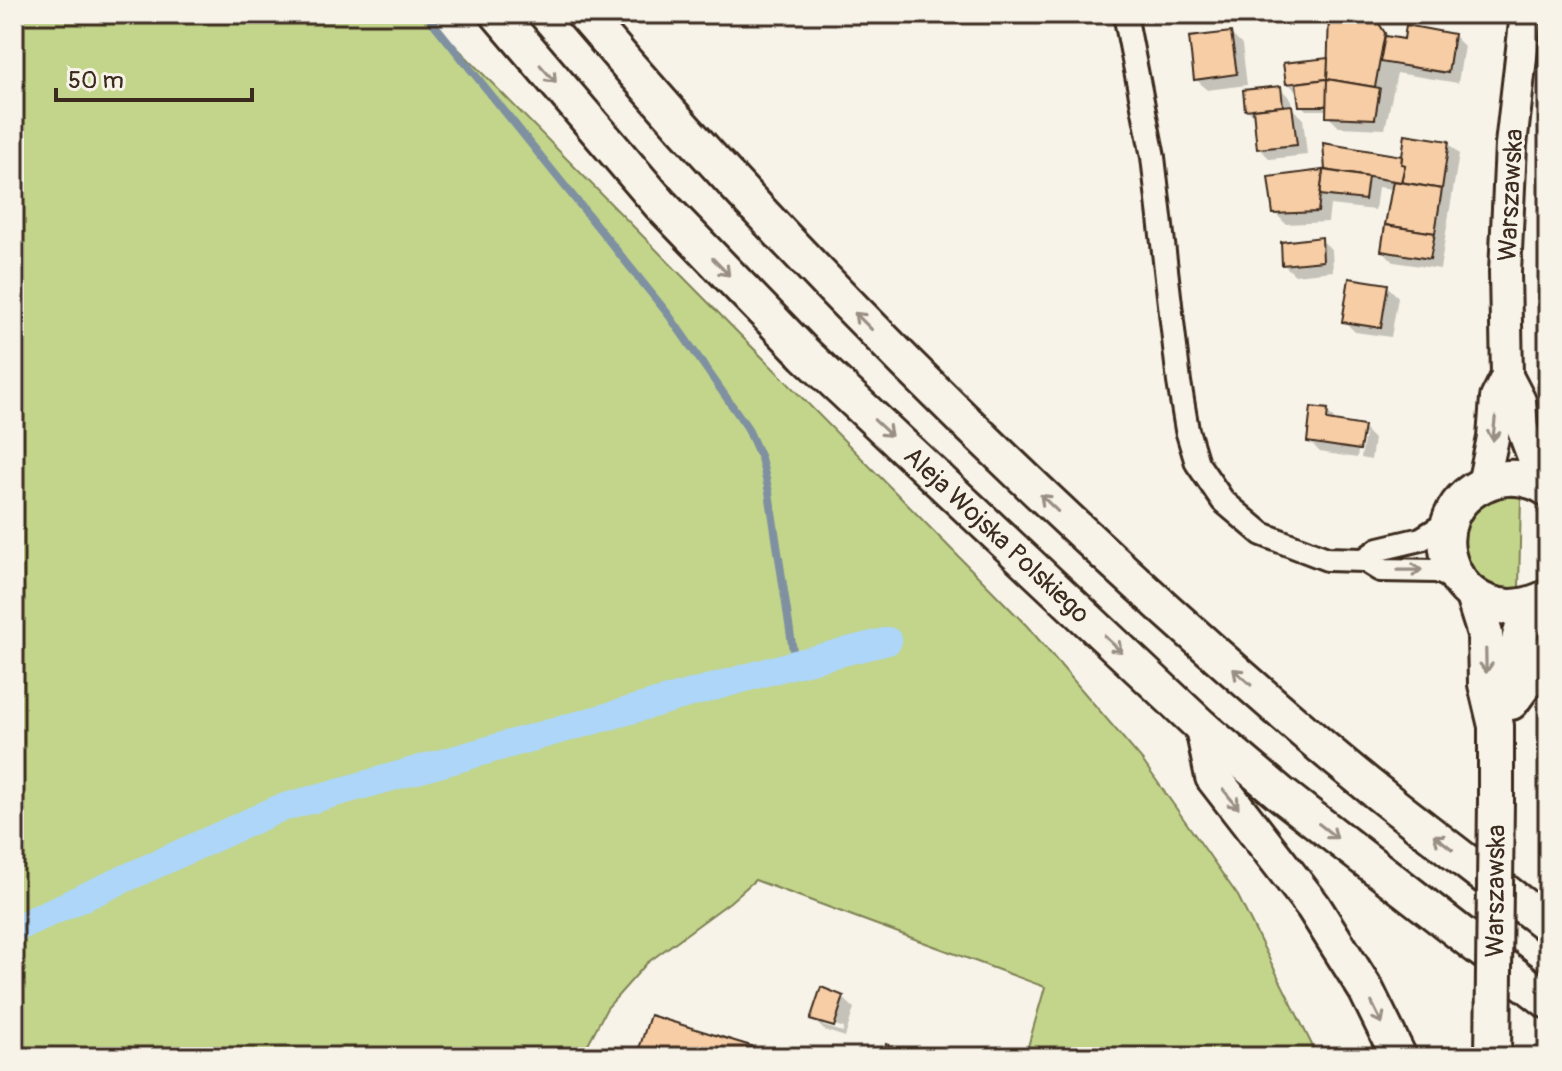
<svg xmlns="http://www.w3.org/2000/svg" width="1562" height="1071" font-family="Pangolin,sans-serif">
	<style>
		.green { fill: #c2d58b; stroke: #7e8054; stroke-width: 2 }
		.shadow { fill: #0003; fill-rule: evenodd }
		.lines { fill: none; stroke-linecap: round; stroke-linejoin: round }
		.stream { stroke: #7f91a1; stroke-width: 8 }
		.canal { stroke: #add6f8; stroke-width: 28 }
		.building { fill: #f6cda5; stroke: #3b2a1e; stroke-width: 2 }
		.street-casing { stroke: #3b2a1e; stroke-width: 28 }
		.secondary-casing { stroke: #3b2a1e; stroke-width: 36 }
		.primary-casing { stroke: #3b2a1e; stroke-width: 40 }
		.street { stroke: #f7f3e8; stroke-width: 22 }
		.secondary { stroke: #f7f3e8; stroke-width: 30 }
		.primary { stroke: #f7f3e8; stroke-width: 34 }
		.primary-bridge-casing { stroke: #3b2a1e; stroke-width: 40; stroke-linecap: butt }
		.primary-bridge { stroke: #f7f3e8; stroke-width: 34 }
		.oneway { stroke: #998e83 }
		.labels { text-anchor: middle; stroke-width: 6; stroke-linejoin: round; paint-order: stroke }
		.street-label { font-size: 26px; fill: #3b2a1e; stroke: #f7f3e8 }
	</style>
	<rect width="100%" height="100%" fill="#f7f3e8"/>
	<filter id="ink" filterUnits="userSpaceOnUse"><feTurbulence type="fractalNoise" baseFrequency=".0125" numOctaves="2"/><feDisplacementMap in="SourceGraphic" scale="16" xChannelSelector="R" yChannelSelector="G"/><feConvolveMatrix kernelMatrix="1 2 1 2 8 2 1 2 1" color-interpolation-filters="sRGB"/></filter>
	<g filter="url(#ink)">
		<g class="green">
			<polygon points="14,14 424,14 1027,626 1142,760 1238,896 1318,1057 1025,1057 1045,987 755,880 730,902 647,963 607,1008 581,1057 14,1057"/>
			<path d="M1501,497H1521L1519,588C1457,593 1443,516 1501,497Z"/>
			<polygon points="1540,508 1548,516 1548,570 1539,580"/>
		</g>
		<g class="shadow">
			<polygon points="1377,24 1392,39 1405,42 1453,35 1464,46 1458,83 1397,73 1385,129 1339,127 1328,116 1328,110 1306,110 1301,105 1300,95 1288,83 1327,60"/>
			<polygon points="1231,34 1242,45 1247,85 1207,90 1196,79"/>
			<polygon points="1280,88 1291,99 1292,108 1303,118 1307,155 1270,159 1259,148 1256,118 1247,109"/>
			<polygon points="1448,143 1459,154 1440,269 1394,262 1383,251 1393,189 1378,187 1375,210 1330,205 1328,222 1286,224 1275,213 1327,172 1325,145 1404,159"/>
			<polygon points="1321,240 1332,250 1333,271 1295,275 1284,265"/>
			<polygon points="1387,286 1398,297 1391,337 1355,332 1344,321"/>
			<polygon points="1327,411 1338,424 1363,428 1374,439 1371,460 1361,458 1365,434 1361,434 1357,458 1320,452 1309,441"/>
			<path d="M843,998L854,1008L845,1037L824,1030L813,1019ZM823,1021L844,1028L843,1032L823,1026Z"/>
			<polygon points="750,1048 759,1057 635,1057"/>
		</g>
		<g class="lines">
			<polyline class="stream" points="426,14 668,314 747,427 761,458 769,492 795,664"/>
			<polyline class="canal" points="14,929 278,809 795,664 888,641"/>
		</g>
		<g class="building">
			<polygon points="1329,14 1378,22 1385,33 1375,87 1327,79"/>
			<polygon points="1406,25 1454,34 1448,73 1380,62 1385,36 1404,39"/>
			<polygon points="1231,32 1237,74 1194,80 1189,37"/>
			<polygon points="1328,58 1327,79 1286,84 1283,63"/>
			<polygon points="1327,79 1327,106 1299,106 1296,83"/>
			<polygon points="1327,79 1380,88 1375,119 1326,117"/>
			<polygon points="1281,86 1283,106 1245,110 1243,90"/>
			<polygon points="1292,105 1297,145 1257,149 1253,109"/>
			<polygon points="1405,134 1449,141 1442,189 1401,182 1405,165 1401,164"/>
			<polygon points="1323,143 1402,156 1401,164 1405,165 1401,182 1325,170"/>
			<polygon points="1323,170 1368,177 1365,200 1320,195"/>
			<polygon points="1323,170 1318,212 1273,214 1268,177"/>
			<polygon points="1393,181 1442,189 1435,233 1385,225"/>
			<polygon points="1385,225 1435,233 1430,259 1381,251"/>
			<polygon points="1322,237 1323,261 1282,265 1281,242"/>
			<polygon points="1349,278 1388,284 1381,328 1342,322"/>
			<polygon points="1311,407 1328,409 1327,420 1364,426 1360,450 1307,442"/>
			<polygon points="821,987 844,996 834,1027 810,1020"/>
			<polygon points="650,1015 751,1046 748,1057 631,1057 638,1052"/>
			<polygon points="886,1044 917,1057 881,1057"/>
		</g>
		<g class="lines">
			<defs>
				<g id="street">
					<polyline points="1125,14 1153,157 1179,382 1187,430 1197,463 1223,501 1262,534 1327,559 1364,560 1380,570 1437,571 1457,580"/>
					<polyline points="1364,560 1379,549 1421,539 1450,521"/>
				</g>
				<g id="secondary">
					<polyline points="1526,14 1511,145 1505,272 1507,376 1520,401 1522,428 1544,486"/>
					<polyline points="1483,484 1493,438 1496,398 1507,376"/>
				</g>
				<g id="primary">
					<path id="s1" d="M498,14L660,204L806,355L1203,728L1281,794L1548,1001"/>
					<path d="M584,14C805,274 1049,512 1307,734C1384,801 1468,862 1548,925"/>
					<path d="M1548,489C1533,479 1513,475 1495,480C1402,509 1455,644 1548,597"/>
					<polyline points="1473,596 1485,634 1486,684 1496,726 1496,800"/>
					<path d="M1513,699C1514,666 1516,634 1533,605"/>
					<polyline points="1511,702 1548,652"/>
					<polyline points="1203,728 1213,777 1313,906 1366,990 1399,1057"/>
				</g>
			</defs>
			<use href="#street" class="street-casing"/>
			<use href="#secondary" class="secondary-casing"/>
			<use href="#primary" class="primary-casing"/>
			<use href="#street" class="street"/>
			<use href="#secondary" class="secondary"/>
			<use href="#primary" class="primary"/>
			<defs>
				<g id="primary-bridge">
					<path id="s2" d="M1493,1057L1496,800"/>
				</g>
			</defs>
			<use href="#primary-bridge" class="primary-bridge-casing"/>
			<use href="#primary-bridge" class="primary-bridge"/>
		</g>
		<defs><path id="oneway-shaft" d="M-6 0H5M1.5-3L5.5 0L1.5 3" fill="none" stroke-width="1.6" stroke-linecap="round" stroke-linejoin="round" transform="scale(2)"/></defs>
		<g class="oneway">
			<use href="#oneway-shaft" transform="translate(548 74) rotate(49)"/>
			<use href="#oneway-shaft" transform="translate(721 267) rotate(46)"/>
			<use href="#oneway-shaft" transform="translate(863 321) rotate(-135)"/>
			<use href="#oneway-shaft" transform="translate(883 428) rotate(43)"/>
			<use href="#oneway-shaft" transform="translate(1494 429) rotate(96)"/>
			<use href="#oneway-shaft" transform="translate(1049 503) rotate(-136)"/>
			<use href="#oneway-shaft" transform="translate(1410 570) rotate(-1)"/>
			<use href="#oneway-shaft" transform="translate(1113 644) rotate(43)"/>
			<use href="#oneway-shaft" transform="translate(1486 661) rotate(89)"/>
			<use href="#oneway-shaft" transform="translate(1242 677) rotate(-138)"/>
			<use href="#oneway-shaft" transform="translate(1231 799) rotate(51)"/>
			<use href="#oneway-shaft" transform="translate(1328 831) rotate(38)"/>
			<use href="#oneway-shaft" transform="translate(1443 842) rotate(-142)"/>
			<use href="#oneway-shaft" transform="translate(1377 1013) rotate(64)"/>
		</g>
	</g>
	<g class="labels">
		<g class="street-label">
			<text transform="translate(1510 195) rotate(-87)" y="9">Warszawska</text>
			<text dy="9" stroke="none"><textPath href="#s1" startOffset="722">Aleja Wojska Polskiego</textPath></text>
			<text dy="9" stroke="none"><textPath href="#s2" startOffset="166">Warszawska</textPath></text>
		</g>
	</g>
	<rect width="1562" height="1071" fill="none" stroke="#f7f3e8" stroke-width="48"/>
	<rect x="24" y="24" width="1514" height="1023" fill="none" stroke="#3b2a1e" stroke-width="3" filter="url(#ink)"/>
	<path d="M56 88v12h196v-12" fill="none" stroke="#3b2a1e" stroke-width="4"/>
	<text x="68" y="88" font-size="24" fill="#3b2a1e" stroke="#f7f3e8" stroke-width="6" paint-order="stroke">50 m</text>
</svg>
